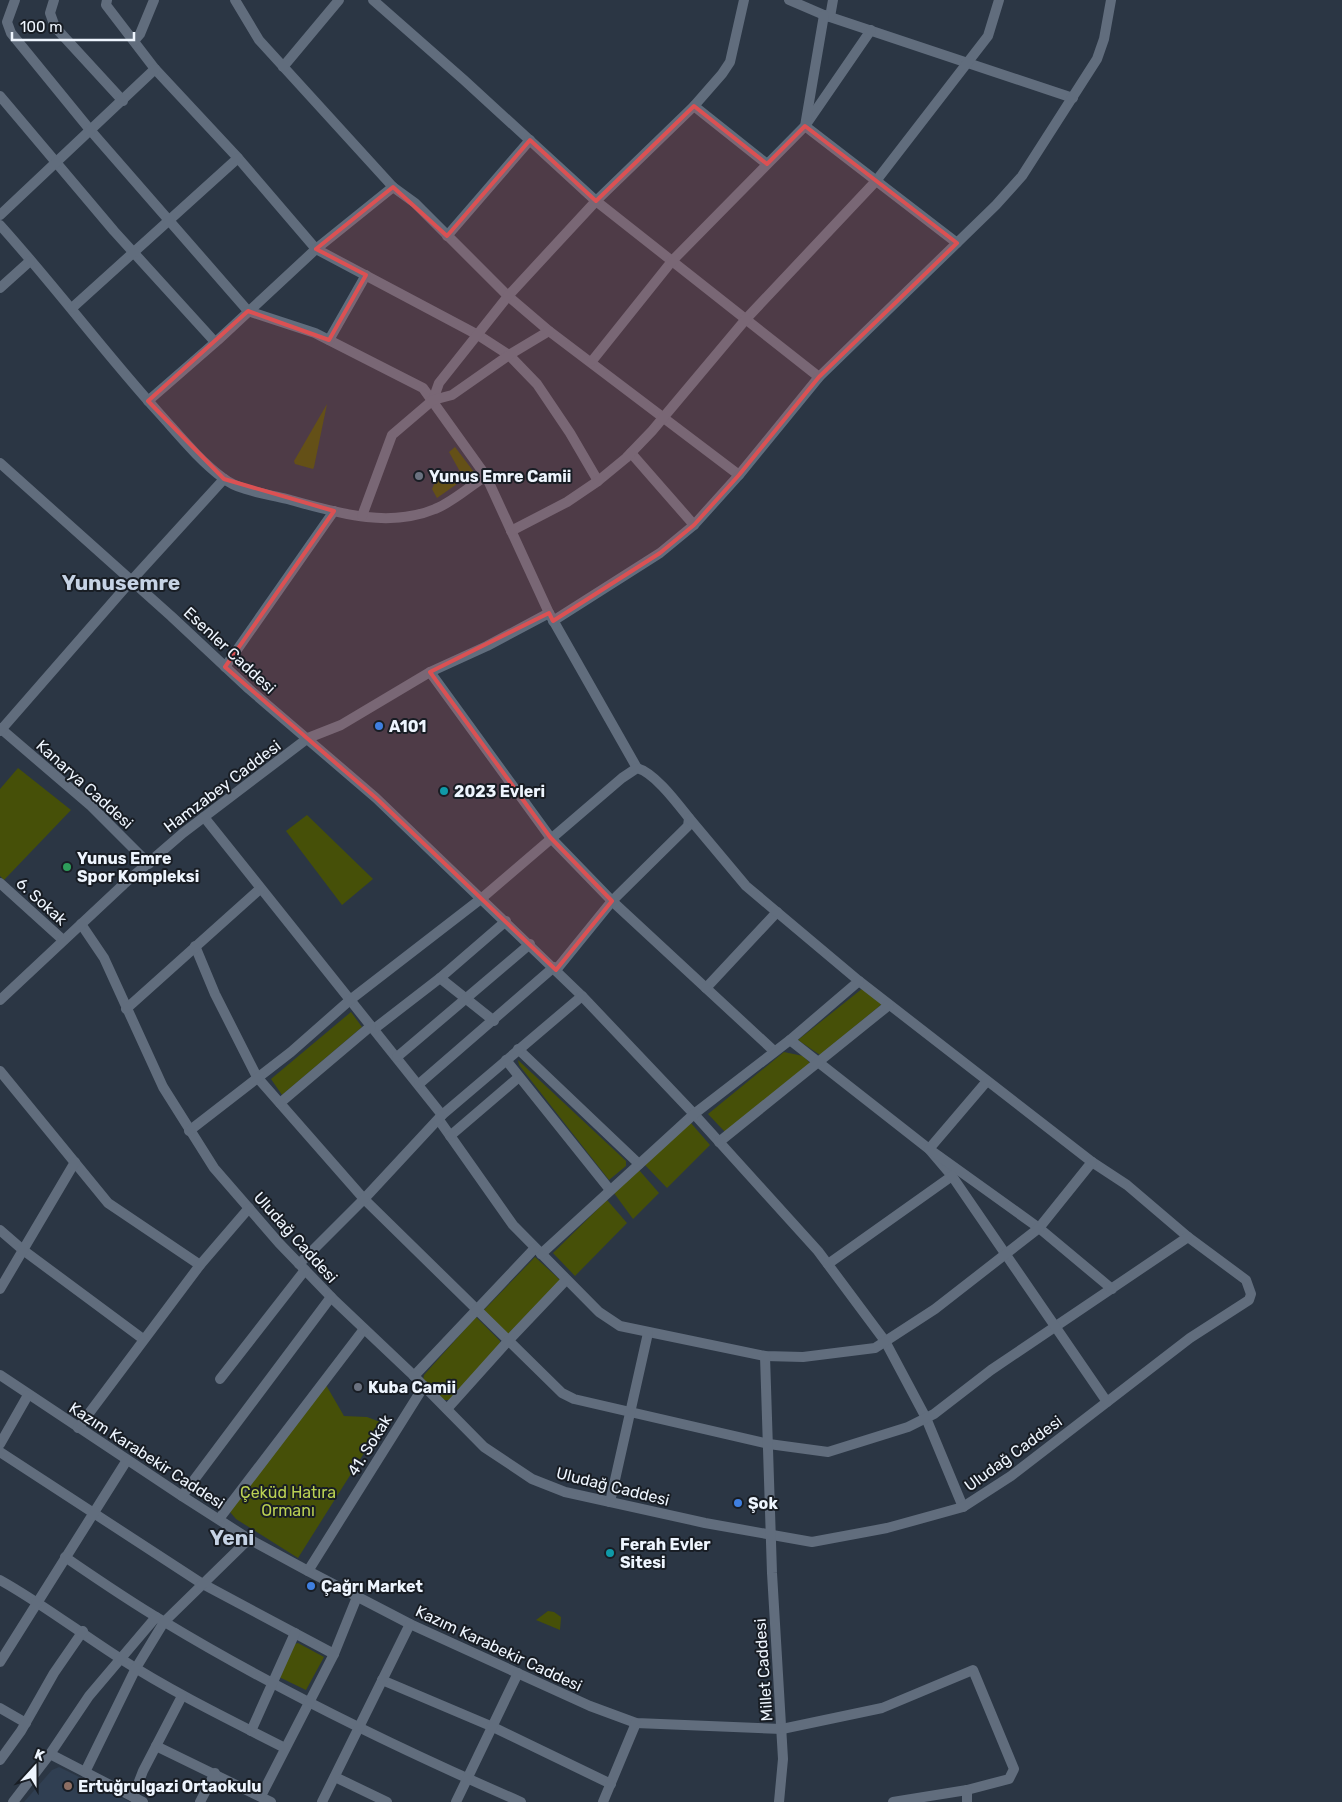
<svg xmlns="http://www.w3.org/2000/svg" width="1342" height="1802" font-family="Rubik,sans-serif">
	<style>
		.built { fill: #303f52 }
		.green { fill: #465008 }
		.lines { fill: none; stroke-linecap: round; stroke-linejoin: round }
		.minor { stroke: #616d7d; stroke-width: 10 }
		.marked { fill: #db5153; fill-opacity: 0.2; stroke: #db5153; stroke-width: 4; stroke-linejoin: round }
		.worship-dot { fill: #6b7280; stroke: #181d24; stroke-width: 2 }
		.shop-dot { fill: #3f7fe0; stroke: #181d24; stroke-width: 2 }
		.culture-dot { fill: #0f9aa8; stroke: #181d24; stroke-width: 2 }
		.leisure-dot { fill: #2e9e5b; stroke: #181d24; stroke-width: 2 }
		.education-dot { fill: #8d6e63; stroke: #181d24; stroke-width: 2 }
		.labels { text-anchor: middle; stroke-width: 4; stroke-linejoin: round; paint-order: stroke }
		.poi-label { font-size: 16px; font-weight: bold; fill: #eef5fe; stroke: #181d24; text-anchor: start }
		.street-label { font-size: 16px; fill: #eef5fe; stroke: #181d24 }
		.park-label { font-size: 16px; fill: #bbd153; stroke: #181d24 }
		.district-label { font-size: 21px; font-weight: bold; fill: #c6d3e5; stroke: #181d24 }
	</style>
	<rect width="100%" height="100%" fill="#2b3644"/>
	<polygon class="built" points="59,1767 130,1802 24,1802 52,1770"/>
	<g class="green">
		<polygon points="327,404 314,467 313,469 295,464 294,461"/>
		<polygon points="455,447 474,472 437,498 432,489 436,480 456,475 463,477 449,452"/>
		<polygon points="18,768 71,810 4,880 0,876 0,789"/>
		<polygon points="307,815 373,879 342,905 286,831"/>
		<polygon points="863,988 882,1004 820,1055 798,1040"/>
		<polygon points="351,1012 362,1027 282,1095 271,1079"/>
		<polygon points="784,1052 803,1056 810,1063 725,1132 708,1114"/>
		<polygon points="518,1060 626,1161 626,1166 609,1180 519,1065"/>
		<polygon points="690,1122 710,1145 667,1188 645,1165"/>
		<polygon points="639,1170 659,1193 633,1219 614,1193"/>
		<polygon points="607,1200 627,1223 575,1276 553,1253"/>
		<polygon points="535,1257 560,1280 508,1334 484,1310"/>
		<polygon points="476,1317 500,1341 500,1344 451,1400 443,1400 423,1380 424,1375"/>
		<polygon points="326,1385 344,1416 367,1417 383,1423 298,1558 236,1519 230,1512"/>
		<polygon points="548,1611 554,1612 561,1617 560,1630 536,1620"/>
		<polygon points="298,1643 324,1657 306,1690 279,1677 295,1644"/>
	</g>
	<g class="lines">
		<g class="minor">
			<polyline points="15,0 7,22 11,33 91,131 248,311 315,333 423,388 486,476 549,613 637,768"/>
			<polyline points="54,0 50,13 55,27 123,101"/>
			<polyline points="107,0 106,5 155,69 238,158 316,249 478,335 509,355 537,384 570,433 598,481"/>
			<polyline points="235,0 259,40 393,187 415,203 508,296 549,331 739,475"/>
			<polyline points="373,0 464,80 596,201 819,377"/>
			<polyline points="789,0 824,15 1073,98"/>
			<polyline points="830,17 833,0"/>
			<polyline points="871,30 805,126 957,243"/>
			<polyline points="134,41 140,34 154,0"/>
			<polyline points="283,67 339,0"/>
			<polyline points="0,96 114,231 215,342"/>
			<polyline points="694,106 767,164"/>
			<polyline points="0,215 155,69"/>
			<path d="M0,225C55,286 104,352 159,413C179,435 199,460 223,478C239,491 268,494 287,499C335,512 387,529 435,509C453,502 470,486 486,476"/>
			<polyline points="447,236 530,140"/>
			<polyline points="0,288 30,261"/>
			<polyline points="72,308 238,158"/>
			<polyline points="329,340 366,275"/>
			<polyline points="592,361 672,261 805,126 824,15"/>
			<polyline points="433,400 439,383 508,296 596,201 694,106 722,74 730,62 744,0"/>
			<polyline points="148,401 218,340 316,249 393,187"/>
			<polyline points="631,453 694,525"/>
			<polyline points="0,463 171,616 249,689 376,798 582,996 694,1114 818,1251 885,1341 926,1418 963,1507"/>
			<polyline points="362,516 392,435 433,400 452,395 509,355 549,331"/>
			<polyline points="511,531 567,502 598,481 626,458 652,431 746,319 876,181 988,36 999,0"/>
			<polyline points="553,621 660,553 694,525 739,475 819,377 996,205 1022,176 1097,59 1104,39 1111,0"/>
			<polyline points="225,667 334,511"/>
			<polyline points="430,672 550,837 612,901 774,1051"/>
			<polyline points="0,728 91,806 149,864"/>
			<polyline points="0,731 131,581 224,479"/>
			<polyline points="204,817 442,1115"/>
			<polyline points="0,883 63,940"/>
			<polyline points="81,924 104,958 163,1087 214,1168 279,1243 335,1301 411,1373 484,1447 532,1479 565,1492 705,1523 812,1542 887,1528 963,1507 1011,1476 1190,1338 1249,1300 1251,1294 1246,1280 1188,1237 1127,1185 1092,1162 859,981"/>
			<polyline points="195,946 215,994 257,1077 364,1199 562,1393 574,1399 769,1444 828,1452 908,1427 934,1414 991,1370 1188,1237"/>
			<polyline points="440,978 494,1021"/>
			<polyline points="706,988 777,912"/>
			<polyline points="0,1000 124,884 183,833 308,738 341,725 430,672 487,646 549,613"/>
			<polyline points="126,1009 260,889"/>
			<polyline points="374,1029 440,978 506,921"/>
			<polyline points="790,1040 929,1149 952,1176 1107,1402"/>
			<polyline points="518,1049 639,1164"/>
			<polyline points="397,1057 530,944"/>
			<polyline points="506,1060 610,1190"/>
			<polyline points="0,1071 108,1203 200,1265"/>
			<polyline points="987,1081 929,1149 1039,1228 1112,1289"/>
			<polyline points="419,1084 554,967"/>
			<polyline points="280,1103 371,1026"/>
			<polyline points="439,1120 513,1225 599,1312 620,1326 765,1356 803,1357 875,1348 935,1309 1039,1228 1092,1162"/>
			<path d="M189,1131L291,1052L350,1000L482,898L622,778L637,768C655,773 677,803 689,818L688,826L612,901L556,970"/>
			<polyline points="450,1136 519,1077"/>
			<polyline points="719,1142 889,1005"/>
			<polyline points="0,1230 23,1250 143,1339"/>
			<polyline points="541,1254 694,1114 790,1040 859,981 746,886 689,818"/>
			<polyline points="299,1264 364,1199 442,1115 582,996"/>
			<polyline points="828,1264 952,1176"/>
			<polyline points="0,1289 75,1162"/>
			<polyline points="765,1356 772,1573 783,1759 779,1802"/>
			<polyline points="0,1375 182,1496 249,1539 308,1571 410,1624 590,1706 636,1723 782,1729 882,1708 973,1670 1014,1769 1009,1779 967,1790 893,1802"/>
			<polyline points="414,1376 535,1248"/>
			<polyline points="220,1379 305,1270"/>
			<polyline points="447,1409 508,1341 566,1280"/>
			<polyline points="78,1428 200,1265 249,1208"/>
			<polyline points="0,1444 28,1395"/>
			<polyline points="0,1452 201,1583 334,1654"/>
			<polyline points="182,1496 331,1297"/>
			<polyline points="610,1502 648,1333"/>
			<polyline points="219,1519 364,1329"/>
			<path d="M65,1557C97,1579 129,1601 163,1621C277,1690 399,1749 521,1802"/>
			<polyline points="308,1571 424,1386"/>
			<path d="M0,1580C43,1604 80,1633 121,1659C174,1693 230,1720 285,1748"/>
			<polyline points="0,1662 127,1460"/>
			<polyline points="382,1680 493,1727 611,1784"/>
			<polyline points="0,1708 26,1723"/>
			<polyline points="251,1731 295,1633"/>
			<polyline points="156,1746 271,1802"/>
			<polyline points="50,1754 143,1802"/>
			<polyline points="0,1760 21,1731 54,1673 83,1631"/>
			<polyline points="85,1772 136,1668 164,1622 249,1539"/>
			<polyline points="335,1777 387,1802"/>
			<polyline points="261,1796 334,1654 357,1597"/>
			<polyline points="133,1797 143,1771 182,1696"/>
			<polyline points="13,1802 50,1754 89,1696 156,1617"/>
			<polyline points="200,1802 215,1773"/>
			<polyline points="322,1802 410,1624"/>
			<polyline points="456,1802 518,1673"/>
			<polyline points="603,1802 636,1723"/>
			<polyline points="967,1802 967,1790"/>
		</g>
	</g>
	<path class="marked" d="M694,106L767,164L805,126L957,243L819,377L739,475L694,525L660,553L553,621L549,613L430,672L550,837L612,901L556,970L376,798L225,667L334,511L224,479L148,401L248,311L329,340L366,275L316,249L393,187L447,236L530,140L596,201Z"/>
	<g class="worship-dot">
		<circle cx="419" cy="476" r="5"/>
		<circle cx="358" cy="1387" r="5"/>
	</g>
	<g class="shop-dot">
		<circle cx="379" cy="726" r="5"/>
		<circle cx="738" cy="1503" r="5"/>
		<circle cx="311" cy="1586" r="5"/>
	</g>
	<g class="culture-dot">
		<circle cx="444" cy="791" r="5"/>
		<circle cx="610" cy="1553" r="5"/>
	</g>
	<circle class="leisure-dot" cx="67" cy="867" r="5"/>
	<circle class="education-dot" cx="68" cy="1786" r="5"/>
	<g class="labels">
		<g class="poi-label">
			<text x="429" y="482">Yunus Emre Camii</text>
			<text x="389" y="732">A101</text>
			<text x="454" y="797">2023 Evleri</text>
			<text x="77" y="864">Yunus Emre<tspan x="77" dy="18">Spor Kompleksi</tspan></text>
			<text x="368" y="1393">Kuba Camii</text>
			<text x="748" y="1509">Şok</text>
			<text x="620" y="1550">Ferah Evler<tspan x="620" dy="18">Sitesi</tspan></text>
			<text x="321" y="1592">Çağrı Market</text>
			<text x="78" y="1792">Ertuğrulgazi Ortaokulu</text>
		</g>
		<g class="street-label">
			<text transform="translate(230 650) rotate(43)" y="6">Esenler Caddesi</text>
			<text transform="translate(85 784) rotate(42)" y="6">Kanarya Caddesi</text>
			<text transform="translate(222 786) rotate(-37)" y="6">Hamzabey Caddesi</text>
			<text transform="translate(42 901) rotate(42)" y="6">6. Sokak</text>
			<text transform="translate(296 1237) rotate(48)" y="6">Uludağ Caddesi</text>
			<text transform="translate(369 1445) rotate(-58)" y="6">41. Sokak</text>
			<text transform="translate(1013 1453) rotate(-36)" y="6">Uludağ Caddesi</text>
			<text transform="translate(147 1455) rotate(33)" y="6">Kazım Karabekir Caddesi</text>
			<text transform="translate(613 1486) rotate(14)" y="6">Uludağ Caddesi</text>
			<text transform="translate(499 1648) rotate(25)" y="6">Kazım Karabekir Caddesi</text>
			<text transform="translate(763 1670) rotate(-94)" y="6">Millet Caddesi</text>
		</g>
		<g class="park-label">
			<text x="288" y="1498">Çeküd Hatıra<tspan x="288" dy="18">Ormanı</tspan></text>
		</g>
		<g class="district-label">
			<text x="121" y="590">Yunusemre</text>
			<text x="232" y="1545">Yeni</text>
		</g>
	</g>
	<g transform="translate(35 1767) rotate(21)" stroke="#181d24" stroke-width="4" paint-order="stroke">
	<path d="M0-4L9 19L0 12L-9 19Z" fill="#eef5fe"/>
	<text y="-8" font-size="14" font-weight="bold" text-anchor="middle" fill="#eef5fe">K</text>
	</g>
	<path d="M12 32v8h122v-8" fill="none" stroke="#eef5fe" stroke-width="2.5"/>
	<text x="20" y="32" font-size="15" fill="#eef5fe" stroke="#181d24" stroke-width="4" paint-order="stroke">100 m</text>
</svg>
